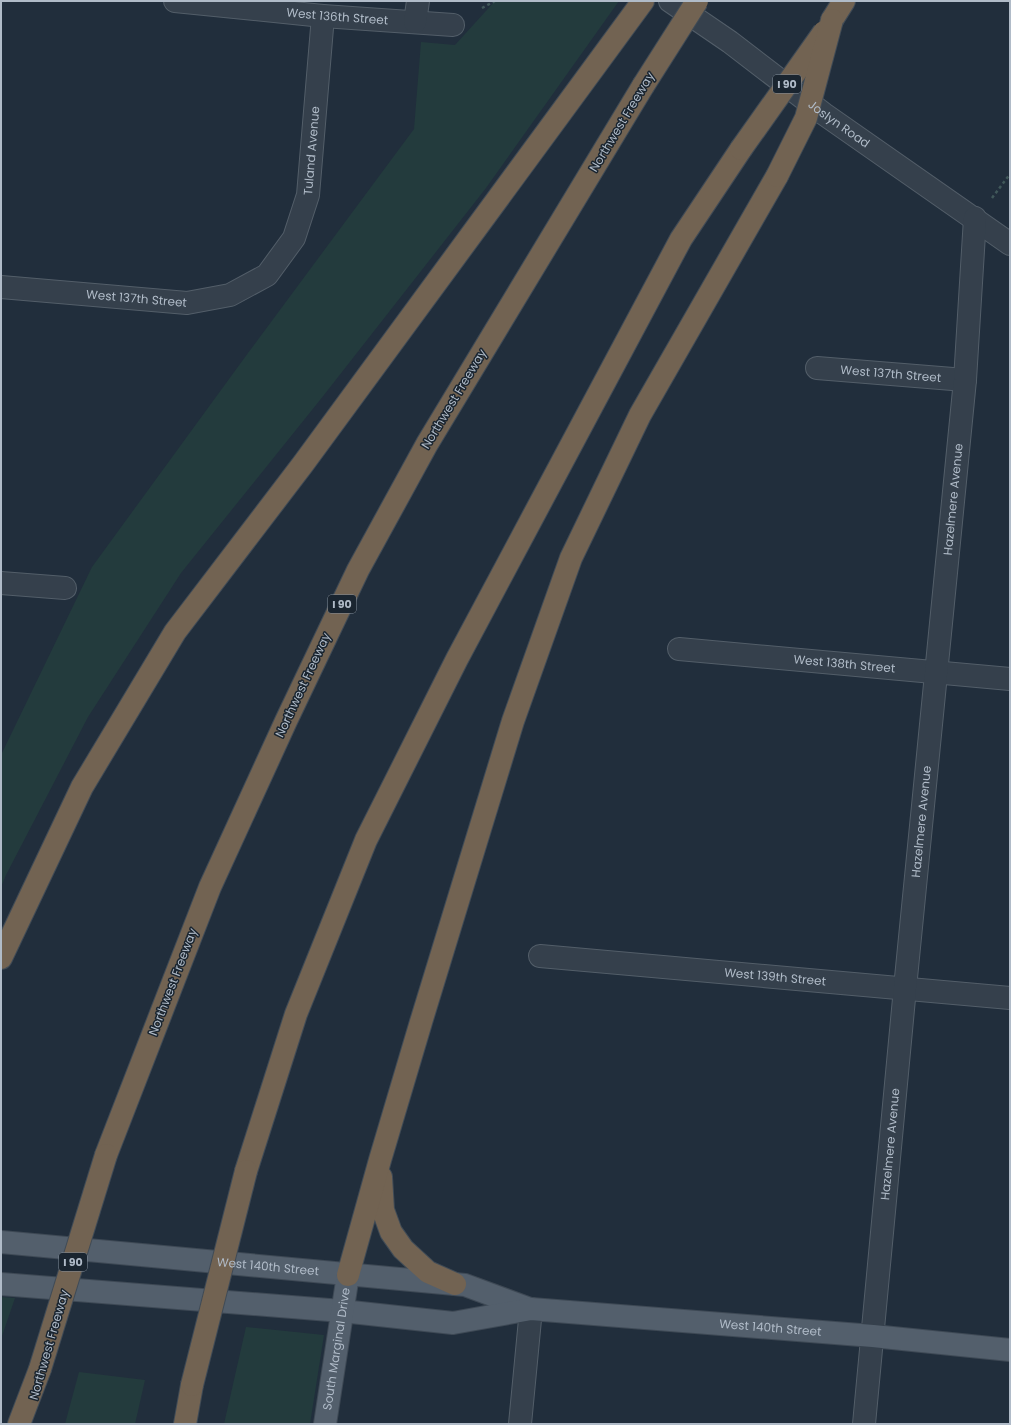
<svg xmlns="http://www.w3.org/2000/svg" width="1011" height="1425" font-family="Poppins,sans-serif">
	<style>
		.grass { fill: #233b3d }
		.lines { fill: none; stroke-linecap: round; stroke-linejoin: round }
		.minor-casing { stroke: #535e69; stroke-width: 24 }
		.major-casing { stroke: #3e4955; stroke-width: 24 }
		.highway-casing { stroke: #404b56; stroke-width: 24 }
		.path { stroke: #41585a; stroke-width: 2.5; stroke-dasharray: 3 3; stroke-linecap: butt }
		.minor { stroke: #35404c; stroke-width: 22 }
		.major { stroke: #535f6c; stroke-width: 22 }
		.highway { stroke: #726352; stroke-width: 22 }
		.highway-bridge-casing { stroke: #404b56; stroke-width: 24; stroke-linecap: butt }
		.highway-bridge { stroke: #726352; stroke-width: 22 }
		.labels { text-anchor: middle; stroke-width: 3; stroke-linejoin: round; paint-order: stroke }
		.shield { fill: #1a2530; stroke: #838e9a; stroke-width: 1 }
		.shield-label { font-size: 11px; font-weight: bold; fill: #b0bbc8 }
		.street-label { font-size: 12px; fill: #b0bbc8; stroke: #1a2530 }
	</style>
	<rect width="100%" height="100%" fill="#212e3c"/>
	<g class="grass">
		<polygon points="495,1 619,1 486,188 324,395 181,573 88,717 6,875 1,887 1,755 92,567 248,353 414,129 421,42 455,45"/>
		<polygon points="1,1297 15,1298 1,1339"/>
		<polygon points="246,1327 324,1335 310,1424 224,1424"/>
		<polygon points="79,1372 145,1380 135,1424 65,1424"/>
	</g>
	<g class="lines">
		<defs>
			<g id="minor">
				<path id="s1" d="M175,1L323,16L453,25"/>
				<path id="s2" d="M670,1L730,42L824,114L1010,244"/>
				<polyline points="415,22 418,1"/>
				<path id="s3" d="M1,287L187,303L230,295L267,275L294,238L308,195L323,16"/>
				<path id="s4" d="M817,368L965,380"/>
				<polyline points="1,583 65,588"/>
				<path id="s5" d="M679,649L1010,679"/>
				<path id="s6" d="M540,956L1010,998"/>
				<polyline points="520,1424 531,1309"/>
				<path id="s7" d="M864,1424L905,988L965,380L975,218"/>
			</g>
			<g id="major">
				<path id="s8" d="M1,1242L465,1285L530,1309"/>
				<path id="s9" d="M1,1284L342,1311L453,1323L531,1309L873,1336L1010,1350"/>
				<path id="s10" d="M325,1424L348,1275"/>
			</g>
			<g id="highway">
				<polyline points="832,20 844,1"/>
				<polyline points="1,958 82,787 175,632 303,464 643,1"/>
				<polyline points="106,1155 210,887 286,721 358,570 427,444 643,86"/>
				<polyline points="246,1171 296,1014 366,840 457,659 681,239 741,149"/>
				<polyline points="381,1177 383,1210 391,1232 403,1249 428,1272 455,1284"/>
				<polyline points="348,1275 380,1160 421,1022 513,721 571,558 640,415 777,176"/>
				<polyline points="19,1424 40,1369"/>
				<polyline points="185,1424 192,1385"/>
			</g>
		</defs>
		<use href="#minor" class="minor-casing"/>
		<use href="#major" class="major-casing"/>
		<use href="#highway" class="highway-casing"/>
		<g class="path">
			<polyline points="482,8 495,1"/>
			<polyline points="992,198 1010,174"/>
		</g>
		<use href="#minor" class="minor"/>
		<use href="#major" class="major"/>
		<use href="#highway" class="highway"/>
		<defs>
			<g id="highway-bridge">
				<polyline points="643,86 697,1"/>
				<polyline points="741,149 824,32"/>
				<polyline points="777,176 806,118 832,20"/>
				<polyline points="40,1369 106,1155"/>
				<polyline points="192,1385 246,1171"/>
			</g>
		</defs>
		<use href="#highway-bridge" class="highway-bridge-casing"/>
		<use href="#highway-bridge" class="highway-bridge"/>
	</g>
	<g class="labels">
		<g class="shield">
			<rect x="773" y="75" width="28" height="18" rx="3"/>
			<rect x="328" y="595" width="28" height="18" rx="3"/>
			<rect x="59" y="1253" width="28" height="18" rx="3"/>
		</g>
		<g class="shield-label">
			<text x="787" y="88">I 90</text>
			<text x="342" y="608">I 90</text>
			<text x="73" y="1266">I 90</text>
		</g>
		<g class="street-label">
			<text dy="4" stroke="none"><textPath href="#s1" startOffset="163">West 136th Street</textPath></text>
			<text transform="translate(622 122) rotate(-59)" y="4">Northwest Freeway</text>
			<text dy="4" stroke="none"><textPath href="#s2" startOffset="209">Joslyn Road</textPath></text>
			<text dy="4" stroke="none"><textPath href="#s3" startOffset="408">Tuland Avenue</textPath></text>
			<text dy="4" stroke="none"><textPath href="#s3" startOffset="136">West 137th Street</textPath></text>
			<text dy="4" stroke="none"><textPath href="#s4" startOffset="74">West 137th Street</textPath></text>
			<text transform="translate(454 399) rotate(-59)" y="4">Northwest Freeway</text>
			<text dy="4" stroke="none"><textPath href="#s7" startOffset="929">Hazelmere Avenue</textPath></text>
			<text dy="4" stroke="none"><textPath href="#s5" startOffset="166">West 138th Street</textPath></text>
			<text transform="translate(303 685) rotate(-65)" y="4">Northwest Freeway</text>
			<text dy="4" stroke="none"><textPath href="#s7" startOffset="605">Hazelmere Avenue</textPath></text>
			<text dy="4" stroke="none"><textPath href="#s6" startOffset="236">West 139th Street</textPath></text>
			<text transform="translate(173 982) rotate(-69)" y="4">Northwest Freeway</text>
			<text dy="4" stroke="none"><textPath href="#s7" startOffset="281">Hazelmere Avenue</textPath></text>
			<text dy="4" stroke="none"><textPath href="#s8" startOffset="268">West 140th Street</textPath></text>
			<text dy="4" stroke="none"><textPath href="#s9" startOffset="773">West 140th Street</textPath></text>
			<text transform="translate(49 1345) rotate(-74)" y="4">Northwest Freeway</text>
			<text dy="4" stroke="none"><textPath href="#s10" startOffset="76">South Marginal Drive</textPath></text>
		</g>
	</g>
	<rect width="1011" height="1425" fill="none" stroke="#b0bbc8" stroke-width="4"/>
</svg>
